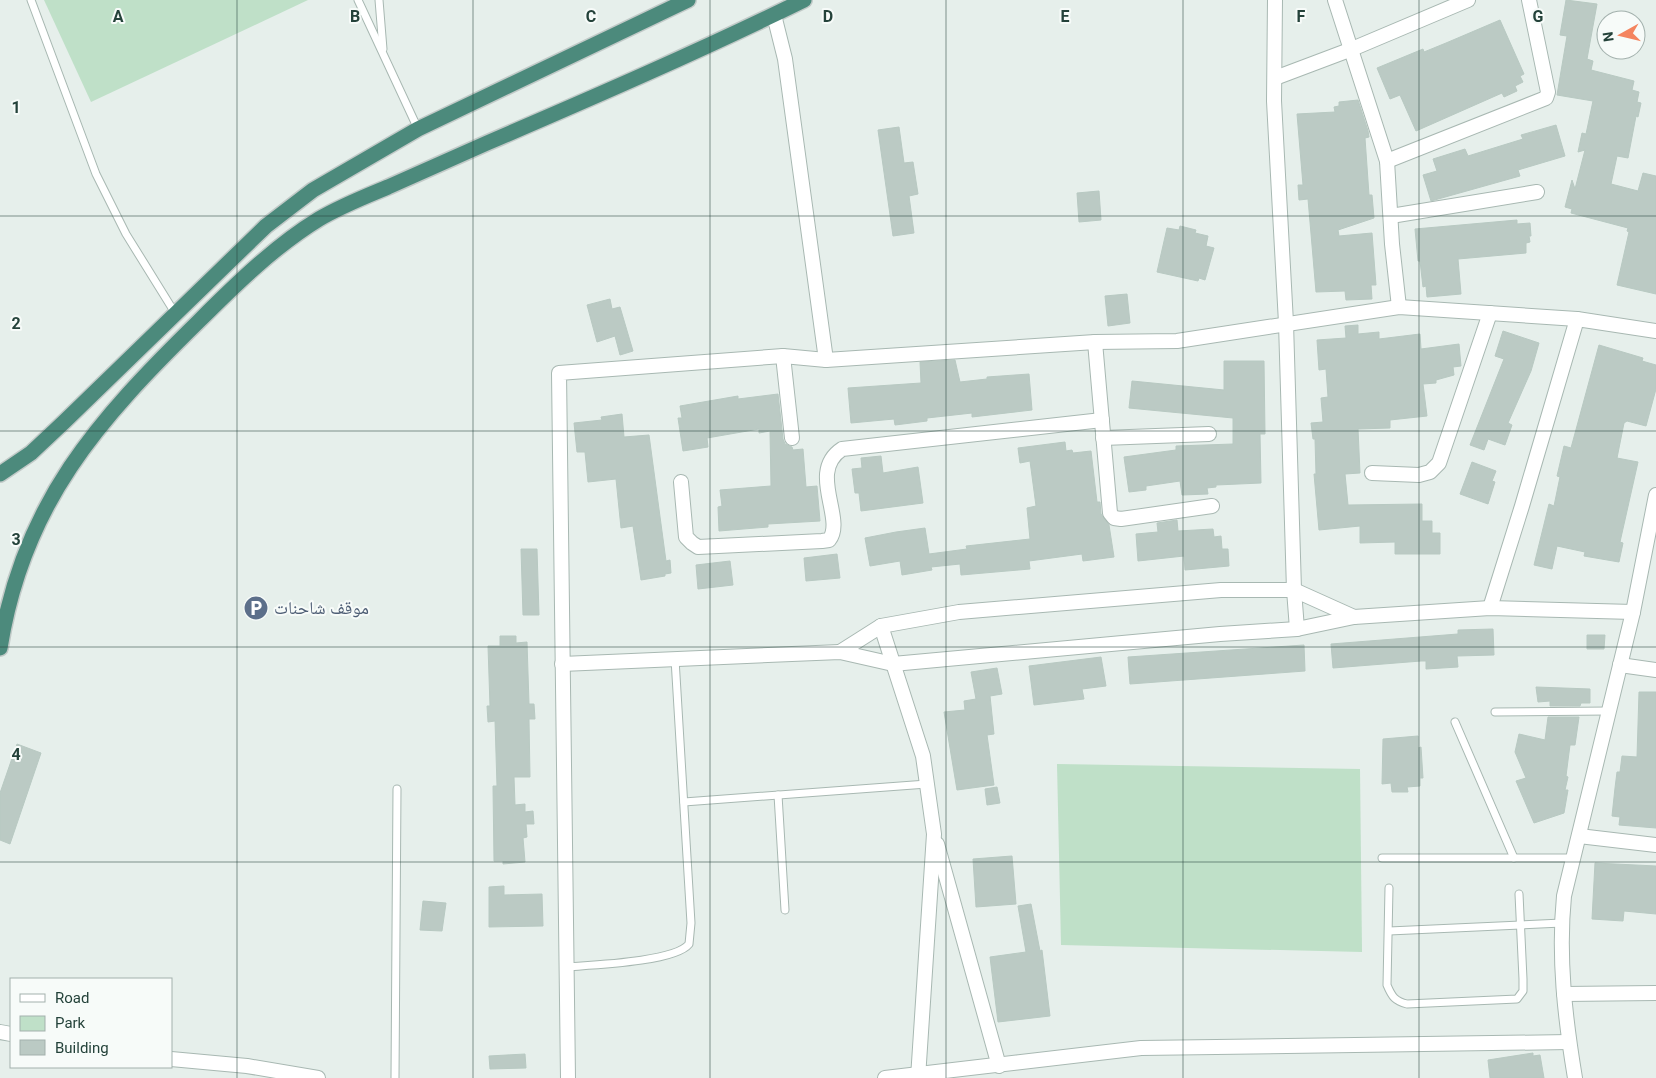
<svg xmlns="http://www.w3.org/2000/svg" width="1656" height="1078" font-family="Roboto,'Noto Naskh Arabic',sans-serif">
	<style>
		.green { fill: #bfe0c8 }
		.building { fill: #bbcac4; stroke: #b8c9c2 }
		.lines { fill: none; stroke-linecap: round; stroke-linejoin: round }
		.service-casing { stroke: #a8b8b2; stroke-width: 9 }
		.minor-casing { stroke: #a8b8b2; stroke-width: 16 }
		.trunk-casing { stroke: #c2cac8; stroke-width: 18 }
		.service { stroke: #fff; stroke-width: 7 }
		.minor { stroke: #fff; stroke-width: 14 }
		.trunk { stroke: #4c8a7c; stroke-width: 15 }
		.grid { fill: none; stroke: #24423a; stroke-width: 1; stroke-opacity: 0.55 }
		.labels { text-anchor: middle; stroke-width: 4; stroke-linejoin: round; paint-order: stroke }
		.service-label { font-size: 18px; fill: #4e5e75; stroke: #f7fbf9; text-anchor: start }
		.grid-label { font-size: 16px; text-anchor: middle; font-weight: bold; fill: #24423a; stroke: #f7fbf9; stroke-width: 4; stroke-linejoin: round; paint-order: stroke }
	</style>
	<rect width="100%" height="100%" fill="#e6efeb"/>
	<g class="green">
		<polygon points="44,0 308,0 91,102"/>
		<polygon points="1057,764 1360,769 1362,952 1061,945"/>
	</g>
	<g class="building">
		<polygon points="1566,0 1597,4 1587,59 1593,61 1591,70 1634,81 1632,90 1639,92 1637,102 1641,103 1638,117 1636,116 1628,158 1617,156 1611,184 1638,191 1643,173 1656,176 1656,294 1617,285 1629,232 1627,231 1628,228 1571,213 1572,209 1565,207 1572,180 1575,189 1585,150 1578,152 1582,133 1586,134 1593,101 1557,95 1567,36 1560,35"/>
		<polygon points="1500,20 1524,74 1520,76 1523,82 1515,86 1517,91 1504,97 1502,93 1416,131 1400,95 1390,99 1377,68 1423,49 1424,52 1446,43"/>
		<polygon points="1358,100 1368,131 1369,137 1365,138 1369,195 1372,195 1374,218 1338,230 1339,236 1372,233 1376,285 1371,285 1372,299 1346,300 1345,291 1316,292 1308,199 1299,200 1298,185 1303,185 1297,114 1335,112 1334,107 1339,106 1339,102"/>
		<polygon points="1556,125 1565,156 1518,170 1520,176 1431,201 1423,175 1437,171 1433,159 1465,149 1468,156 1523,139 1521,135"/>
		<polygon points="899,127 904,163 913,162 918,194 909,196 914,233 893,236 878,130"/>
		<polygon points="1099,191 1101,220 1079,222 1077,193"/>
		<polygon points="1517,220 1517,224 1530,223 1531,236 1529,236 1530,242 1526,243 1526,253 1458,259 1461,294 1427,297 1426,286 1423,287 1420,261 1418,261 1415,229"/>
		<polygon points="1180,226 1196,230 1195,233 1208,236 1206,246 1214,248 1205,280 1199,278 1198,281 1157,272 1167,228 1179,230"/>
		<polygon points="1127,294 1130,323 1108,326 1105,296"/>
		<polygon points="610,299 612,309 620,307 633,351 620,355 615,336 597,342 587,305"/>
		<polygon points="1358,325 1358,334 1379,332 1379,339 1420,334 1421,349 1459,344 1461,366 1453,367 1454,375 1436,380 1436,383 1423,384 1427,416 1390,420 1390,428 1358,429 1360,473 1345,474 1348,505 1422,504 1422,521 1432,521 1432,533 1440,533 1440,554 1395,554 1395,542 1360,543 1360,526 1319,530 1314,474 1316,474 1315,439 1313,439 1311,423 1323,422 1321,398 1328,397 1326,369 1319,370 1317,340 1346,338 1345,326"/>
		<polygon points="1503,331 1539,343 1531,371 1508,423 1512,425 1505,445 1488,439 1484,450 1470,445 1504,359 1495,356"/>
		<polygon points="1599,345 1643,358 1642,361 1656,365 1656,389 1646,426 1627,421 1624,423 1617,458 1638,462 1620,542 1623,543 1619,562 1584,556 1585,552 1557,546 1552,569 1534,565 1549,504 1554,506 1560,477 1557,476 1564,446 1571,448"/>
		<polygon points="955,360 960,382 987,379 987,377 1029,374 1032,410 972,417 972,413 927,418 927,421 895,425 894,419 851,423 848,388 921,383 920,362"/>
		<polygon points="1224,361 1264,361 1265,434 1260,434 1261,483 1216,485 1216,487 1207,488 1208,494 1182,495 1180,481 1146,486 1146,490 1129,492 1124,457 1176,450 1176,446 1233,444 1233,418 1129,408 1132,381 1224,390"/>
		<polygon points="778,394 783,439 785,444 792,447 793,450 803,449 806,487 817,486 820,521 768,524 768,527 719,531 718,507 722,506 720,490 771,486 770,431 759,433 759,429 707,438 708,447 683,451 678,418 682,418 680,406 738,396 738,399"/>
		<polygon points="622,414 624,437 649,435 666,561 670,560 671,573 665,574 665,576 641,580 633,526 621,528 616,479 588,482 585,452 577,452 574,423 602,420 601,417"/>
		<polygon points="1065,442 1066,451 1072,450 1073,453 1091,451 1097,502 1100,502 1101,514 1109,525 1114,557 1083,561 1082,554 1029,561 1030,569 961,575 960,564 931,567 932,570 902,575 900,561 870,566 865,538 896,532 925,528 929,554 967,549 966,546 1030,539 1027,508 1036,506 1030,461 1020,463 1018,448"/>
		<polygon points="881,456 883,473 918,467 923,503 861,511 859,493 855,493 852,469 862,468 861,458"/>
		<polygon points="1472,462 1496,471 1492,481 1495,482 1488,504 1460,494"/>
		<polygon points="1177,520 1178,531 1213,529 1214,537 1221,536 1222,549 1228,549 1229,566 1185,570 1184,556 1138,561 1136,534 1158,532 1157,523"/>
		<polygon points="521,549 537,549 539,615 523,615"/>
		<polygon points="837,554 840,578 806,581 804,558"/>
		<polygon points="730,561 733,585 698,589 696,565"/>
		<polygon points="1493,629 1494,655 1457,656 1458,667 1426,669 1426,661 1421,661 1333,668 1331,644 1458,634 1458,630"/>
		<polygon points="1587,635 1605,635 1604,649 1587,649"/>
		<polygon points="500,636 516,636 516,643 527,642 529,704 534,704 535,719 529,719 530,777 514,777 515,805 525,804 525,812 533,811 534,824 526,824 527,837 523,838 525,862 503,864 503,861 494,861 493,786 497,786 495,721 488,722 487,706 490,706 488,646 500,646"/>
		<polygon points="1304,645 1305,671 1130,684 1128,657"/>
		<polygon points="1101,657 1106,686 1082,689 1084,699 1034,705 1029,666"/>
		<polygon points="997,668 1002,694 990,696 994,734 987,735 994,785 957,790 944,712 965,710 964,701 976,699 971,672"/>
		<polygon points="1536,687 1590,689 1590,703 1581,703 1580,706 1550,706 1550,701 1538,702"/>
		<polygon points="1639,692 1656,692 1656,828 1619,825 1620,817 1612,816 1615,788 1617,772 1620,772 1622,756 1637,757"/>
		<polygon points="1548,717 1579,717 1575,745 1570,745 1566,776 1568,777 1565,790 1568,790 1564,813 1534,823 1516,781 1526,778 1515,752 1519,734 1545,740"/>
		<polygon points="1418,736 1418,748 1421,747 1423,778 1420,778 1420,786 1407,787 1408,792 1392,792 1391,783 1382,784 1383,739"/>
		<polygon points="17,744 41,753 10,844 0,840 0,793"/>
		<polygon points="997,787 1000,803 987,805 985,789"/>
		<polygon points="1012,856 1016,904 976,907 973,859"/>
		<polygon points="1595,863 1656,866 1656,914 1624,911 1623,921 1592,919"/>
		<polygon points="504,886 504,895 542,894 543,926 489,927 489,887"/>
		<polygon points="423,901 446,903 442,931 420,930"/>
		<polygon points="1031,904 1040,951 1042,950 1050,1016 998,1022 990,957 1026,952 1018,906"/>
		<polygon points="1533,1053 1533,1056 1540,1055 1544,1078 1490,1078 1488,1060"/>
		<polygon points="525,1054 526,1068 490,1069 489,1056"/>
	</g>
	<g class="lines">
		<defs>
			<g id="service">
				<polyline points="31,0 96,174 126,234 175,313"/>
				<polyline points="358,0 418,129"/>
				<polyline points="379,0 383,49"/>
				<polyline points="1495,712 1609,711"/>
				<polyline points="1455,722 1514,858"/>
				<polyline points="778,795 785,910"/>
				<polyline points="684,802 927,784"/>
				<polyline points="1382,858 1573,858"/>
				<path d="M1389,888L1387,985C1392,997 1395,1001 1407,1004L1517,999L1523,991V979L1519,894"/>
				<polyline points="1389,931 1562,923"/>
				<path d="M566,967C591,965 675,962 689,944L691,923L675,659"/>
				<polyline points="395,1078 397,789"/>
			</g>
			<g id="minor">
				<polyline points="1275,0 1274,101 1286,323 1294,590 1297,629"/>
				<polyline points="1335,0 1387,161 1392,244 1399,307"/>
				<polyline points="774,15 785,59 826,360"/>
				<polyline points="1275,78 1352,49 1468,0"/>
				<polyline points="1387,161 1546,98 1548,92 1529,0"/>
				<polyline points="1391,216 1537,192"/>
				<polyline points="1095,342 1110,513 1114,518 1121,519 1212,506"/>
				<polyline points="783,356 792,438"/>
				<polyline points="1103,438 1209,434"/>
				<polyline points="1372,473 1419,475 1430,472 1439,463 1490,313"/>
				<path d="M681,482L686,537L692,543L698,547L822,541L829,540C846,519 807,472 842,449L1102,420"/>
				<polyline points="1490,608 1522,506 1577,319 1656,331"/>
				<polyline points="881,626 923,756 934,834 918,1078"/>
				<polyline points="840,652 881,626 959,612 1221,590 1294,590 1354,617"/>
				<polyline points="562,664 840,652 893,664 1220,634 1297,629 1354,617 1490,608 1633,612"/>
				<polyline points="1620,665 1656,670"/>
				<polyline points="1579,836 1656,845"/>
				<polyline points="937,844 999,1066"/>
				<polyline points="1564,994 1656,993"/>
				<polyline points="0,1032 11,1034"/>
				<polyline points="171,1059 247,1066 318,1078"/>
				<polyline points="568,1078 559,373 783,356 826,360 1095,342 1177,341 1399,307 1577,319"/>
				<polyline points="885,1078 1141,1048 1569,1042"/>
				<path d="M1575,1078C1565,1018 1558,957 1564,896L1633,612L1656,495"/>
			</g>
			<g id="trunk">
				<polyline points="0,474 31,453 64,422 266,226 313,190 418,129 688,0"/>
				<path d="M0,648C23,503 98,420 199,321C236,284 275,246 319,219C341,206 364,197 388,187C421,172 454,158 487,143C594,97 700,51 804,0"/>
			</g>
		</defs>
		<use href="#service" class="service-casing"/>
		<use href="#minor" class="minor-casing"/>
		<use href="#trunk" class="trunk-casing"/>
		<use href="#service" class="service"/>
		<use href="#minor" class="minor"/>
		<use href="#trunk" class="trunk"/>
	</g>
	<path class="grid" d="M237,0V1078M473,0V1078M710,0V1078M946,0V1078M1183,0V1078M1419,0V1078M0,216H1656M0,431H1656M0,647H1656M0,862H1656"/>
	<defs>
		<symbol id="parking-disc" viewBox="-11 -11 22 22"><circle r="9.5" fill="#5c6f8a" stroke="#f7fbf9"/><path d="M-3.5-5.5H1a3.5 3.5 0 0 1 0 7H-1V5.5H-3.5ZM-1-3.4V-.6H.8a1.4 1.4 0 0 0 0-2.8Z" fill="#fff"/></symbol>
	</defs>
	<g fill-rule="evenodd">
		<use href="#parking-disc" x="242" y="594" width="28" height="28"/>
	</g>
	<g class="labels">
		<g class="service-label">
			<text x="274" y="614">موقف شاحنات</text>
		</g>
	</g>
	<g class="grid-label">
		<text x="118" y="22">A</text>
		<text x="355" y="22">B</text>
		<text x="591" y="22">C</text>
		<text x="828" y="22">D</text>
		<text x="1065" y="22">E</text>
		<text x="1301" y="22">F</text>
		<text x="1538" y="22">G</text>
		<text x="16" y="113">1</text>
		<text x="16" y="329">2</text>
		<text x="16" y="545">3</text>
		<text x="16" y="760">4</text>
	</g>
	<rect x="10" y="978" width="162" height="90" fill="#f7fbf9" stroke="#a3b1ad"/>
	<rect x="20" y="994" width="25" height="8" fill="#ffffff" stroke="#a3b1ad"/>
	<text x="55" y="1003" font-size="15" fill="#24423a">Road</text>
	<rect x="20" y="1016" width="25" height="15" fill="#bfe0c8" stroke="#a3b1ad"/>
	<text x="55" y="1028" font-size="15" fill="#24423a">Park</text>
	<rect x="20" y="1040" width="25" height="15" fill="#bbcac4" stroke="#a3b1ad"/>
	<text x="55" y="1053" font-size="15" fill="#24423a">Building</text>
	<g transform="translate(1621 35) rotate(262)"><circle r="24" fill="#f7fbf9" stroke="#a3b1ad"/>
	<path d="M0-4L9 19L0 12L-9 19Z" fill="#f4845f"/>
	<text y="-8" font-size="14" font-weight="bold" text-anchor="middle" fill="#24423a">N</text>
	</g>
</svg>
